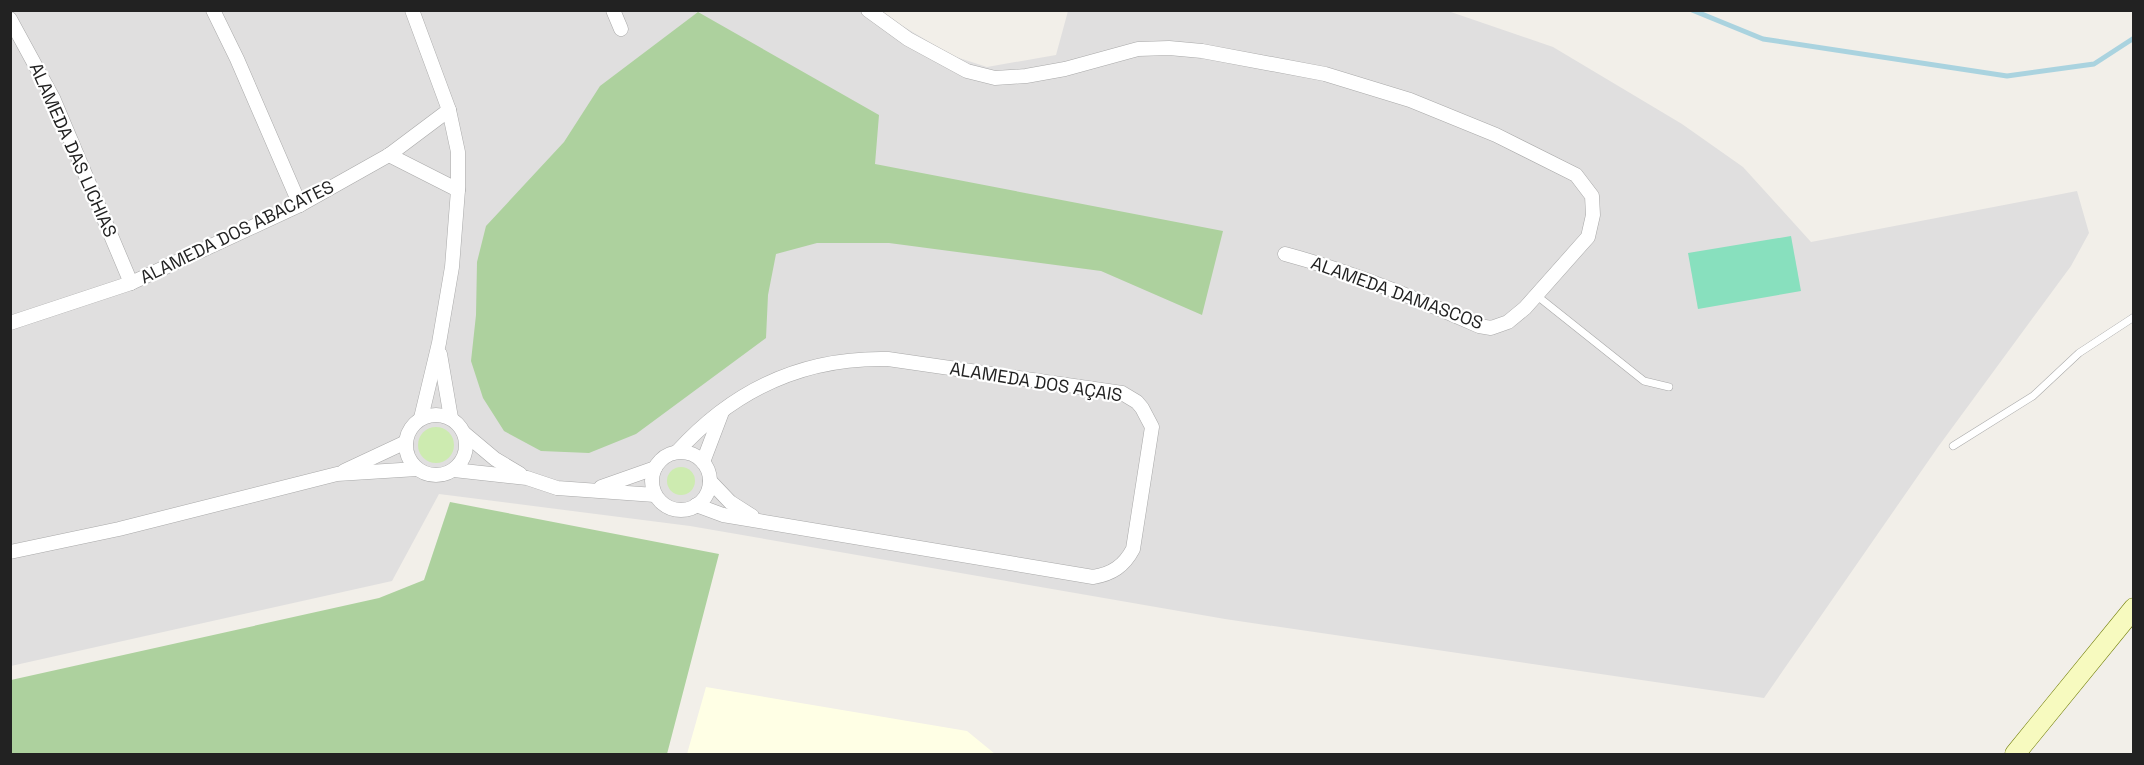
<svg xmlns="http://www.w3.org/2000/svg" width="2144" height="765" font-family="'Space Grotesk',sans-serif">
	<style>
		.residential { fill: #e0dfdf }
		.education { fill: #ffffe5 }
		.grass { fill: #cdebb0 }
		.forest { fill: #add19e }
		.pitch { fill: #88e0be }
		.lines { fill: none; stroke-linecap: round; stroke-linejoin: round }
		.stream { stroke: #aad3df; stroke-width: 5 }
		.lane-casing { stroke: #a9a9a9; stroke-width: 8 }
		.street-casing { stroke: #a9a9a9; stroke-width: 15 }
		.secondary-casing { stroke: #707d05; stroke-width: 21 }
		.lane { stroke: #fff; stroke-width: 7 }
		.street { stroke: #fff; stroke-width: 14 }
		.secondary { stroke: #f7fabf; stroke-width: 20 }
		.labels { text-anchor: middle; stroke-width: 4.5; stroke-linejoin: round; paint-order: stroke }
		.street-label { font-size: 18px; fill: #222; stroke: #fff }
	</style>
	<rect width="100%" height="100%" fill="#f2efe9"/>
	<polygon class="residential" points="10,11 881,11 889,18 953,56 987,67 1056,55 1068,11 1448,11 1553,47 1682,124 1743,167 1811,242 2077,191 2089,233 2071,266 1938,447 1764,698 1225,619 690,526 439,494 392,581 11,666"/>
	<polygon class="education" points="706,687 967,731 995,754 687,754"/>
	<g class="grass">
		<circle cx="436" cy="445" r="18"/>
		<circle cx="681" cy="481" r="14"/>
	</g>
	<g class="forest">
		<polygon points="698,12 879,115 875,164 1223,231 1202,315 1101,271 889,243 817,243 776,254 768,295 766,338 636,434 589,453 541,451 504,431 483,398 471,361 476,315 477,262 486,226 564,142 600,86"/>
		<polygon points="450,502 719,554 667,754 11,754 11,680 379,598 424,580"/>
	</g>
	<polygon class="pitch" points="1791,236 1801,291 1698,309 1688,253"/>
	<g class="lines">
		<polyline class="stream" points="1692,10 1763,39 2007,76 2094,64 2134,38"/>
		<defs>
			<g id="lane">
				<polyline points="1536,295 1644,381 1669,387"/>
				<polyline points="1953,446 2033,396 2079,353 2134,317"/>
			</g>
			<g id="street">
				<polyline points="213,10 237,59 300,205"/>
				<polyline points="412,10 449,110 458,152 458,190 452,267 439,343 421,418"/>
				<polyline points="613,10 621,29"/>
				<path d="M868,10L908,39L967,71L995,78L1026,76L1065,69L1138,49L1169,48L1202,51L1325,74L1410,100L1496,135L1576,175L1592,196L1593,215L1588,237L1525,308L1508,322L1491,328L1479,326C1415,298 1352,272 1285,254"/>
				<polyline points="10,19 53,98 131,283"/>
				<polyline points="389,155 458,190"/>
				<polyline points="10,323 131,283 300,205 389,155 449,110"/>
				<polyline points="440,354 451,418"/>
				<circle cx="436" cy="445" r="30"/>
				<polyline points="464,433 495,459 520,474"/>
				<path d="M677,452C734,389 803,357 888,359L1122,393L1137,402L1142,408L1152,427L1133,549C1124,566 1112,574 1093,577L723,515L696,505"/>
				<circle cx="681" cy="481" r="29"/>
				<polyline points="703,462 722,412"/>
				<polyline points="454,470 527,478 557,488 655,495"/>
				<polyline points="344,471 406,442"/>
				<polyline points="710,481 730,502 752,516"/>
				<polyline points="601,487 655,468"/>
				<polyline points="10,552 119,529 337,474 417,469"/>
			</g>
			<polyline id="secondary" points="2015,754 2134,608"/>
		</defs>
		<use href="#lane" class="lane-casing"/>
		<use href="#street" class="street-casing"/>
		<use href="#secondary" class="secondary-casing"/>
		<use href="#lane" class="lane"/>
		<use href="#street" class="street"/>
		<use href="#secondary" class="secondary"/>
	</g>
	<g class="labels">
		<g class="street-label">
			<text transform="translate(73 150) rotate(66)" y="6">ALAMEDA DAS LICHIAS</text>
			<text transform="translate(237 232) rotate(-26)" y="6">ALAMEDA DOS ABACATES</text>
			<text transform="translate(1397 293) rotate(20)" y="6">ALAMEDA DAMASCOS</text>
			<text transform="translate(1036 382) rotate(9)" y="6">ALAMEDA DOS AÇAIS</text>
		</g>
	</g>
	<rect width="2144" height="765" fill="none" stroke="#222222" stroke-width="24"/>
</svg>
